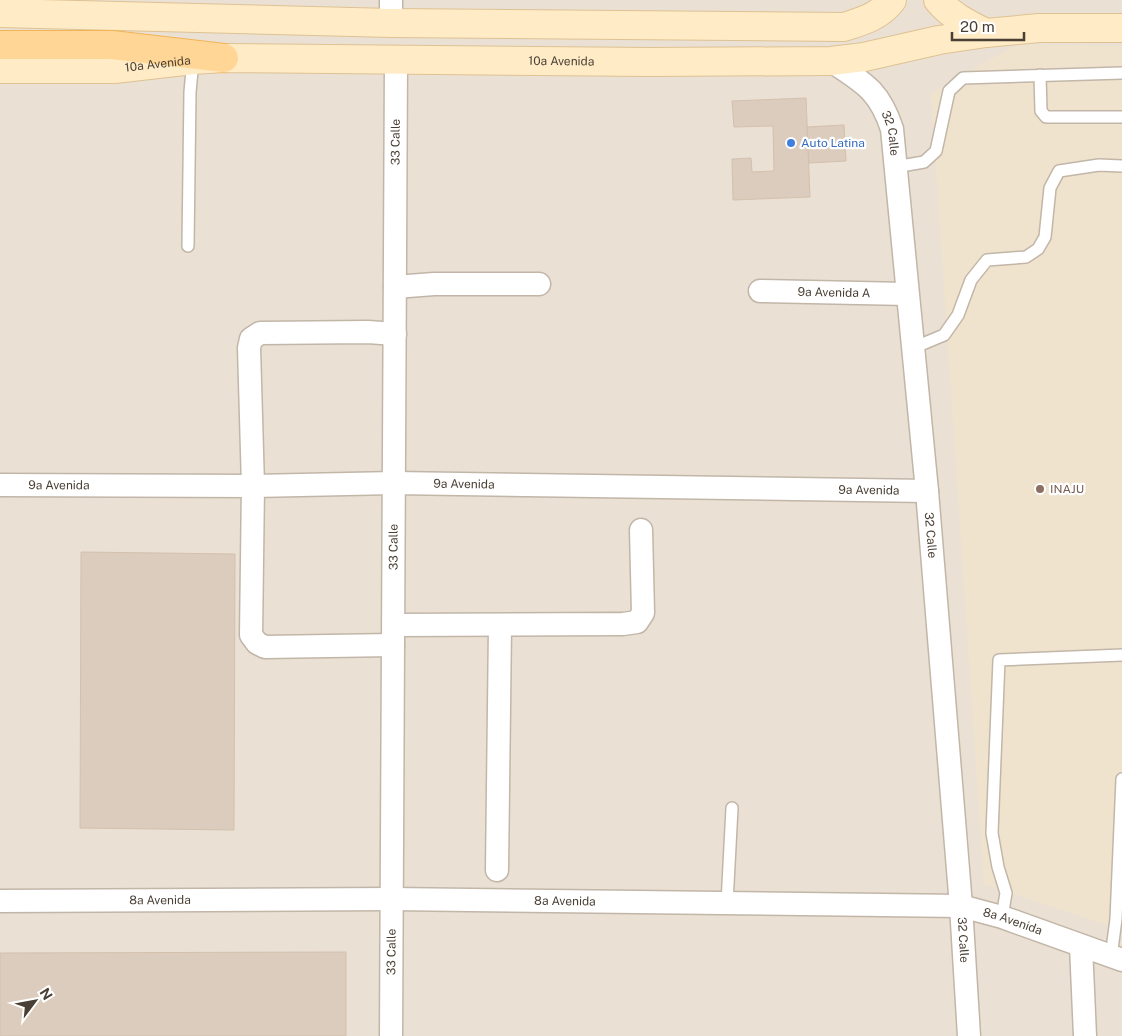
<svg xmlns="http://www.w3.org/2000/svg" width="1122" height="1036" font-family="'Public Sans',sans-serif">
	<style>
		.residential { fill: #eae0d4 }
		.education { fill: #f0e3ce }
		.building { fill: #dbccbd; stroke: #d4c0ad }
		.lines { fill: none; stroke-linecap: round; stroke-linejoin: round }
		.service-casing { stroke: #c2b6a8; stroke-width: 14 }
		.minor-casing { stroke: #c2b6a8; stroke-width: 25 }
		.secondary-casing { stroke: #dec293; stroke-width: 30 }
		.primary-casing { stroke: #f1b458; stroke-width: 30 }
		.service { stroke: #fff; stroke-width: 11 }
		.minor { stroke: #fff; stroke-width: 22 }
		.secondary { stroke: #ffebc6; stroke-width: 28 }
		.primary { stroke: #ffd695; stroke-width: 28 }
		.shop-dot { fill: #3f7fe0; stroke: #fff; stroke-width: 2 }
		.education-dot { fill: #8d6e63; stroke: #fff; stroke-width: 2 }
		.labels { text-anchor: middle; stroke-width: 4.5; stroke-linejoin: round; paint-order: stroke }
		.street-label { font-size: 12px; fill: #493f34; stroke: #fff }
		.shop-label { font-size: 12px; fill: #366cbe; stroke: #fff; text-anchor: start }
		.education-label { font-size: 12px; fill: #785e54; stroke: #fff; text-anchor: start }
	</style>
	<rect width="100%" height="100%" fill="#f5efe6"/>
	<rect class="residential" x="0" y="0" width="1122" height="1036"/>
	<polygon class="education" points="1018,44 1122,46 1122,930 984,884 931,93"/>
	<g class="building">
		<polygon points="806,98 810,197 733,200 732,159 751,158 752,172 774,171 773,126 734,127 732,101"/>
		<polygon points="844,125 846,161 809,163 807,127"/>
		<polygon points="81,552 235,554 234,830 80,828"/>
		<polygon points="346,952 346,1036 0,1036 0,953"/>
	</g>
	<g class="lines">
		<defs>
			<g id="service">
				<polyline points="1040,75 1041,111 1046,117 1122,117"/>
				<polyline points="895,167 924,162 936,151 949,91 963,78 1122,73"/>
				<polyline points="188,246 190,92 193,60"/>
				<polyline points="913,348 944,335 958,315 971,280 987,260 1026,257 1038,249 1045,237 1050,188 1059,171 1099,165 1122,166"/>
				<polyline points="727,903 732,808"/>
				<polyline points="1002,917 1006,893 998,867 992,833 999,660 1122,655"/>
				<polyline points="1111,957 1116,919 1122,779"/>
			</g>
			<g id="minor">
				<polyline points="391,0 391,23"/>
				<path id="s1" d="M831,61C864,83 879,90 892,129L927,491L961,906L969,1036"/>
				<polyline points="395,287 434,284 539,284"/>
				<path id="s2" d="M760,291L907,294"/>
				<path id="s3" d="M0,485L253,486L394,483L927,491"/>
				<polyline points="394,625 623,624 637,622 643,613 641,530"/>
				<polyline points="393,645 265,647 257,643 251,635 253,486 249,348 251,339 260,333 368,332 395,334"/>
				<polyline points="497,870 500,626"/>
				<path id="s4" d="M0,901L392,899L961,906L1002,917L1122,960"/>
				<polyline points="1081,946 1085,1036"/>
				<path id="s5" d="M391,1036L396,59"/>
			</g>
			<g id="secondary">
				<path d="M938,0C951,16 968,24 986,33"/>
				<path d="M0,13L391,23L844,27C863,21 880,16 892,0"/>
				<path id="s6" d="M0,69H114L193,60L224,58L649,62L831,61L864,57L939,40L986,33L1039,28H1122"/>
			</g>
			<polyline id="primary" points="0,45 112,45 224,58"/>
		</defs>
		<use href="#service" class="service-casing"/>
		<use href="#minor" class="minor-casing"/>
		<use href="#secondary" class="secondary-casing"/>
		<use href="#primary" class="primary-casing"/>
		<use href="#service" class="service"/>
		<use href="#minor" class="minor"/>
		<use href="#secondary" class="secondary"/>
		<use href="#primary" class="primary"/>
	</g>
	<circle class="shop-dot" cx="791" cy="143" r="5"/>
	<circle class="education-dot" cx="1040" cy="489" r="5"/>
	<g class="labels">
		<g class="street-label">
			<text dy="4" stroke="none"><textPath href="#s6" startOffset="562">10a Avenida</textPath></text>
			<text dy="4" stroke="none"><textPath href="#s6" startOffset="158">10a Avenida</textPath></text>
			<text dy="4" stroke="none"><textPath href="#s1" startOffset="98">32 Calle</textPath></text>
			<text dy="4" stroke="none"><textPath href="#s5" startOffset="894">33 Calle</textPath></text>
			<text dy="4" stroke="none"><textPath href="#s2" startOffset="74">9a Avenida A</textPath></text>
			<text dy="4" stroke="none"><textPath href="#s3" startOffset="464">9a Avenida</textPath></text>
			<text dy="4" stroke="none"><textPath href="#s3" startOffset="59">9a Avenida</textPath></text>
			<text dy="4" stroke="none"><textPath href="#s3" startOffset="869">9a Avenida</textPath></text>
			<text dy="4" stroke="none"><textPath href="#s1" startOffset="502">32 Calle</textPath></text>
			<text dy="4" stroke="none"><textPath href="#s5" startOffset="489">33 Calle</textPath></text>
			<text dy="4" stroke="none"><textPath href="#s4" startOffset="160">8a Avenida</textPath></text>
			<text dy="4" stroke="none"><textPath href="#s4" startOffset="565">8a Avenida</textPath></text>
			<text dy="4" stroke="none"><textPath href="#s4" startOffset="1015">8a Avenida</textPath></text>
			<text dy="4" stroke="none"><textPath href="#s1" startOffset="908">32 Calle</textPath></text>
			<text dy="4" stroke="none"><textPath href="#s5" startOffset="84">33 Calle</textPath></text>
		</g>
		<g class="shop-label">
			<text x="801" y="147">Auto Latina</text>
		</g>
		<g class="education-label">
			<text x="1050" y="493">INAJU</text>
		</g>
	</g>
	<g transform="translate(35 1001) rotate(58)" stroke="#ffffff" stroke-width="4" paint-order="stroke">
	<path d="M0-4L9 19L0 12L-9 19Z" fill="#493f34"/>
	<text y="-8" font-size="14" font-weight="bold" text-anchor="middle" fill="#493f34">N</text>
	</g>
	<path d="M952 32v8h72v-8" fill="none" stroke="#493f34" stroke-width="2.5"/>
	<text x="960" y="32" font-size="15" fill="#493f34" stroke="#ffffff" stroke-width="4" paint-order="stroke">20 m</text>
</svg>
